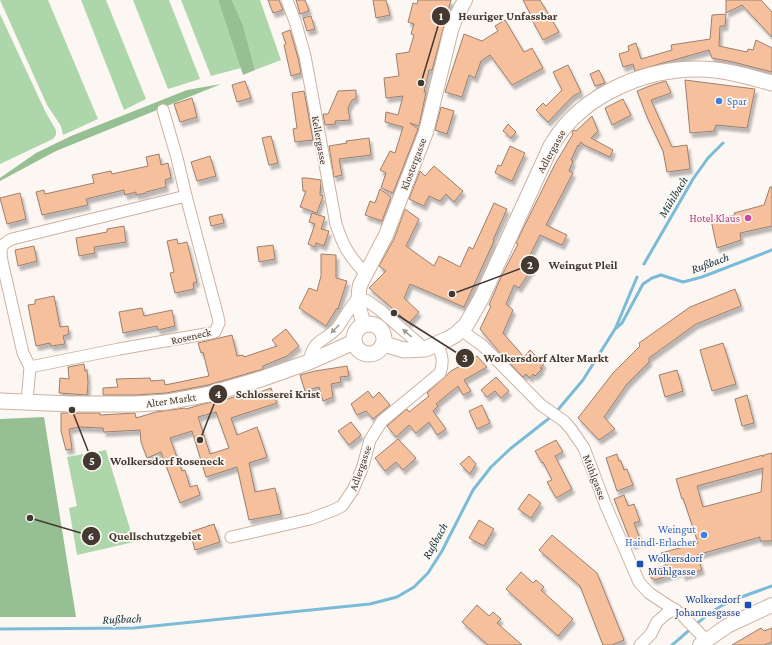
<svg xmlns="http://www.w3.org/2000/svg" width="772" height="645" font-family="'Crimson Pro',serif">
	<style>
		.green { fill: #aed6ab }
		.forest { fill: #96c093 }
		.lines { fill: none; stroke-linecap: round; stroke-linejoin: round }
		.stream { stroke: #7abbd7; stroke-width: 3 }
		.building { fill: #f6c09d; stroke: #9b806f; fill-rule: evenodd; filter: url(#shadow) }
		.minor-casing { stroke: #ceb2a0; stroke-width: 13 }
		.tertiary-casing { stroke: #ceb2a0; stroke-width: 16 }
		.secondary-casing { stroke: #ceb2a0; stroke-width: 17 }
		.minor { stroke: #fff; stroke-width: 11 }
		.tertiary { stroke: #fff; stroke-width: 14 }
		.secondary { stroke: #fff; stroke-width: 15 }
		.oneway { fill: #a29c98 }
		.shop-dot { fill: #3f7fe0; stroke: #fdf7f3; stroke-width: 1.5 }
		.hotel-dot { fill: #d1479c; stroke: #fdf7f3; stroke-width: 1.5 }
		.transit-dot { fill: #1a4fb4; stroke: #fdf7f3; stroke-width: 1.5 }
		.labels { text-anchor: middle; stroke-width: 3.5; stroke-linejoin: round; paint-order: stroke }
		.shop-label { font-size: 11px; fill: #366cbe; stroke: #fdf7f3; text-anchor: start }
		.street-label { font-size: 11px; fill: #443931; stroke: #fdf7f3 }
		.hotel-label { font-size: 11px; fill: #b23c85; stroke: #fdf7f3; text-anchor: end }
		.transit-label { font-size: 11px; fill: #164399; stroke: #fdf7f3; text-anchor: start }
		.water-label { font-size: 12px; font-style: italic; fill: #0f2f3b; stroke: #fdf7f3 }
		.leader { fill: none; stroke: #443931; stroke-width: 1.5 }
		.callout-dot { fill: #443931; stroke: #fdf7f3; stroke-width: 1.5 }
		.mark-label { font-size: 12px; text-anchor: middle; font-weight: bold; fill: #fff }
		.callout-label { font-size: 12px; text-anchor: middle; font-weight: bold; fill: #443931; stroke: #fdf7f3; stroke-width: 3.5; stroke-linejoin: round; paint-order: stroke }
	</style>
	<defs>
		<filter id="shadow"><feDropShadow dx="2.5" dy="4.5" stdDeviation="1" flood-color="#0004"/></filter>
	</defs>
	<rect width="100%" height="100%" fill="#fdf7f3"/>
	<g class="green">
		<polygon points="0,0 48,0 98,119 63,135 61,126 47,105"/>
		<polygon points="81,0 106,0 146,99 124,110"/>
		<polygon points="133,0 169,0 200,79 168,89"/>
		<polygon points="181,0 218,0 241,68 211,76"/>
		<polygon points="232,0 260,0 281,60 255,70 243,25"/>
		<polygon points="0,14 46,113 56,130 56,135 53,139 0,164"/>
		<polygon points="106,450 134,542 77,555 69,508 77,506 67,457"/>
	</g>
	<g class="forest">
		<polygon points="218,0 232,0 243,25 255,70 243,75"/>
		<polygon points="221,84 56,151 0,181 0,178 36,153 71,136 187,90"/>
		<polygon points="44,417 76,617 0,617 0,419"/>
	</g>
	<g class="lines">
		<g class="stream">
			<polyline points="644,264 693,179 708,158 723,143"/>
			<polyline points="616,327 637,277"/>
			<polyline points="556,412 583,380 615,329 622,323 643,284 652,278 661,275 683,282 702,277 772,250"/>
			<polyline points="0,629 134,628 370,604 397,597 414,587 428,573 442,551 473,490 491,467 510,449 552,416"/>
			<path d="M672,645C689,631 704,615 723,605C739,597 756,592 772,586"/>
		</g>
	</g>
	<g class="building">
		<polygon points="268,0 279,0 283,10 273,13"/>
		<polygon points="296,0 305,0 309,11 300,14"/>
		<polygon points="373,0 386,0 390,15 376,18"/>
		<polygon points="418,0 451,0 432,70 429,70 424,92 426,92 419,126 410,123 418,129 393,193 381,188 386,173 380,170 390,151 395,153 403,127 385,122 386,112 398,115 403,96 386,98 384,78 399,76 396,54 409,52 414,35 411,34 414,24 408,22 413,3 417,4"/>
		<polygon points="523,0 540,0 559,32 543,40 532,20 533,19"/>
		<polygon points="726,0 761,0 772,12 772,37 742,5 726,13"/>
		<polygon points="726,14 725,26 720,26 719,46 747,52 748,49 753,50 756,40 772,48 772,72 733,62 712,58 709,50 635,71 633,64 623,67 619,54 629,51 628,46 636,43 641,59 672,50 671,45 710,39 712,15"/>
		<polygon points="311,16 315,29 307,31 303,18"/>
		<polygon points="505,20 524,52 532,48 543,68 512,85 490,55 481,61 475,78 469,75 462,97 445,92 464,34 482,41 498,31 495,26"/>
		<polygon points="290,30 298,58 301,73 291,76 284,45 286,44 282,33"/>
		<polygon points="568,65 581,92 573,96 548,122 536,110 543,103 546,106 562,90 553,72"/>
		<polygon points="599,70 605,83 595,86 590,74"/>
		<polygon points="685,80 755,89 747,128 716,125 714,131 690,133"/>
		<polygon points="245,81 251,98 237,102 232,85"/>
		<polygon points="666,81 671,93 651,100 672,147 687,145 690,169 667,172 663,151 647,117 637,91 655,84"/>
		<polygon points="356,90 356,99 352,100 348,108 350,120 335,121 336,124 325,125 323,114 328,114 338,91"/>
		<polygon points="304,91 313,140 295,142 293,129 297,128 292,93"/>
		<polygon points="192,98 197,117 180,122 174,104"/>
		<polygon points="623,99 631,115 612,125 605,108"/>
		<polygon points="441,107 454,111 447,134 435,130"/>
		<polygon points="592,116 598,131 591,138 613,150 610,157 584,145 581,142 579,146 578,145 571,160 573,161 569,171 573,173 546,225 567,235 562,245 540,235 526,263 533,267 519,288 514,285 506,304 513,310 503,333 524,357 530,350 544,364 540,368 542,369 535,376 533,374 530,378 526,374 523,377 501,354 480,329 491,306 489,305 501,277 518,244 516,243 555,164 573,134 572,132 574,130 576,131"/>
		<polygon points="508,124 516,132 511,138 503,131"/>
		<polygon points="271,136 278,163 269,165 262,138"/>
		<polygon points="369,138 371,155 339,159 342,175 334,177 329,146 347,143 346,141"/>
		<polygon points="510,146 525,153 512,181 495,173 498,165 501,166"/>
		<polygon points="159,154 161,165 168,163 171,178 165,180 166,187 146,192 146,193 136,195 136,192 125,195 124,190 86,199 88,205 42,215 36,192 44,190 45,194 94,183 92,175 111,171 112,174 148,166 146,157"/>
		<polygon points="210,156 216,176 197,181 191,162"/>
		<polygon points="434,166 463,191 454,202 446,194 440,201 429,196 424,206 409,199 420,171 425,176"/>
		<polygon points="302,178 307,178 321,180 320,195 323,196 317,213 300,207 306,191 303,191"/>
		<polygon points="770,187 772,187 772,226 740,233 741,240 717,248 711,220 735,215 734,213 764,205"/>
		<polygon points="380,189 391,197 382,221 365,215 370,201 375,203"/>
		<polygon points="20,193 26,219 7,224 0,198"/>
		<polygon points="494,203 507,209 493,240 494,241 464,307 410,284 404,298 419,312 409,323 369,288 386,271 379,266 394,239 405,209 419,219 406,246 434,266 439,256 460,267 469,247 473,249"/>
		<polygon points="312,213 325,217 321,229 329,231 324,246 316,243 315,247 308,244 315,224 309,222"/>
		<polygon points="222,214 224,223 211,226 209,217"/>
		<polygon points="124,226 126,242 94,247 95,253 79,256 76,238 107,232 107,229"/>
		<polygon points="177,239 178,244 187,242 197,282 193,283 194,289 175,293 170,273 174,272 167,241"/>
		<polygon points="273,245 275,259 259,262 257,247"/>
		<polygon points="34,246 37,261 18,266 15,250"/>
		<polygon points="321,254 336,255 336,278 347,281 338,309 337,308 326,326 299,308 309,288 317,291 321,276"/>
		<polygon points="735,289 741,306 696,324 649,358 649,362 626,385 627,384 604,417 615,429 599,440 578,418 613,373 640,346 639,343 690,307"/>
		<polygon points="54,296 60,327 68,326 69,334 63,336 65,344 51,346 50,343 36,346 28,305 35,304 35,300"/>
		<polygon points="142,308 144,316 172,310 175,326 158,330 157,326 123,333 119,312"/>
		<polygon points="286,329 299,346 287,356 263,366 263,369 208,385 166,393 136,395 103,395 103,388 118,387 116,379 150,378 151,381 164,380 165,385 209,376 203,352 201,353 198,343 232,335 237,356 243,355 244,357 277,346 272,340"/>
		<polygon points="723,343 736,384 712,391 700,350"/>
		<polygon points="477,356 487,367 464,380 471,391 463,395 458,386 436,404 438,406 433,411 446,429 437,435 429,422 416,433 409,425 396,437 387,426 407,409 409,412 429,396 427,393 451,371"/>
		<polygon points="84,364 85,371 87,370 88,383 87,395 59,393 60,378 69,379 68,367"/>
		<polygon points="347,366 349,376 340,377 341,382 331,384 333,397 323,401 319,387 305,391 300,375 315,371"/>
		<polygon points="677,370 683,391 665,397 659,375"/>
		<polygon points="496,377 509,391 501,398 495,391 487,397 481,390"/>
		<path d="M271,388L277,403L231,418L237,435L257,427L267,457L249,463L255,492L275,488L281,514L249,520L237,467L206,477L192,431L170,438L182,471L185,470L190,487L197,485L200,495L180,503L161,452L147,458L141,442L140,430L104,432L103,428L80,427L69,429L72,449L66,450L61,431V413H100V415L135,413L136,418L156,412L185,408L186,409L203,404L213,402L214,404L245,393L246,397ZM216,412L229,448L210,454L198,417Z"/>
		<polygon points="368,391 373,398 379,392 390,405 373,419 366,411 357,415 351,404"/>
		<polygon points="747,395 754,423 742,426 735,399"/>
		<polygon points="482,405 490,423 477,429 469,411"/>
		<polygon points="351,422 361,435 349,445 338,431"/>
		<polygon points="398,439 416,458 403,470 396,462 385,471 375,458"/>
		<polygon points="556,440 563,452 555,456 572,489 556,498 547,482 552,480 543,462 542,463 535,451"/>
		<path d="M772,453V541H760V537L697,555L702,570L683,576L682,571L655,580L651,578L649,571L666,565L661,553L698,543L683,498L682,499L676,479L763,455V457L764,455ZM763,468L761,492L703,507L697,486Z"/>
		<polygon points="617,454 619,461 621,461 624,470 627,469 633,485 617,491 606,458"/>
		<polygon points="469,456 476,464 470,474 460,464"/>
		<polygon points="529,494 541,503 531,518 518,509"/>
		<polygon points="624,495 628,506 634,504 640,521 634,523 641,541 632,545 614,499"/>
		<polygon points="479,520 494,529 484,546 469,538"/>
		<polygon points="214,524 220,542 195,550 190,532"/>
		<polygon points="552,535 597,573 624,640 612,645 603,645 580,586 539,550"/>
		<polygon points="521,572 533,583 536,580 544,587 541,590 573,619 558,636 506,589"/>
		<polygon points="477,605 489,616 493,612 501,619 497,623 522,645 488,645 462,622"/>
		<polygon points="761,628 764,631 772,628 772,642 764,645 732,645"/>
	</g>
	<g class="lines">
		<defs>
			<g id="minor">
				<path d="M287,0L296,24L305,56L336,224C343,246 349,256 365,273"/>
				<polyline points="163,110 177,158 186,196"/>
				<polyline points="461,330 483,346 541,405 564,421 571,429 584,448 606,506 639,582 649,593 681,614 706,640"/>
				<path d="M309,362C313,338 325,342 338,327C345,317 350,307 358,298L366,300L380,310L425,349"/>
				<path d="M27,401L30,367L23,353L2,261C0,248 0,245 12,239L186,196L218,317L219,323L215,332L211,333L119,349L30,367"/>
				<path d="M231,537L310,519L334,510L342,506L353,490L363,466L370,440L382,421L440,373C444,362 442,356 438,345"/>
				<polyline points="640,645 651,634 657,622 666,614 675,609"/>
			</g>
			<g id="tertiary">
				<path d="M364,324C359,311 357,298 360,285L386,235L426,132L451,30L455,19L465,0"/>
				<polyline points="700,645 727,626 772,605"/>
			</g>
			<g id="secondary">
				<circle cx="369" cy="339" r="15"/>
				<path d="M384,344L404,350L425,349L448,339L455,335L466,325L481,299L551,146C583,91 654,64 715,70C734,72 753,78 772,83"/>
				<polyline points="0,401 72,404 136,404 167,402 210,394 261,379 309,362 354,342"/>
			</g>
		</defs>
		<use href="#minor" class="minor-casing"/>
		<use href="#tertiary" class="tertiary-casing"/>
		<use href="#secondary" class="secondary-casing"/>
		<use href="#minor" class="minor"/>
		<use href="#tertiary" class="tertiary"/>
		<use href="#secondary" class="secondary"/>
	</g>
	<defs><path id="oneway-solid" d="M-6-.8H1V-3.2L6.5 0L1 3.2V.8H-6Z"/></defs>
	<g class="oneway">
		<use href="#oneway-solid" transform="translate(335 329) rotate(135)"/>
		<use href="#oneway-solid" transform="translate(407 333) rotate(-139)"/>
	</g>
	<g class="shop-dot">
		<circle cx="719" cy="101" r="4"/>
		<circle cx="704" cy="535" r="4"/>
	</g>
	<circle class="hotel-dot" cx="748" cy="218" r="4"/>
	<g class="transit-dot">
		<rect x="636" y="560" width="8" height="8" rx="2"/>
		<rect x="744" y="601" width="8" height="8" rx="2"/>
	</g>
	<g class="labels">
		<g class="shop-label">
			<text x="727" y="105">Spar</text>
			<text x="696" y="533" text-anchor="end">Weingut<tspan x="696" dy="13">Haindl-Erlacher</tspan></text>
		</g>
		<g class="street-label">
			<text transform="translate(320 140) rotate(80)" y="4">Kellergasse</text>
			<text transform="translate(551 151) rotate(-61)" y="4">Adlergasse</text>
			<text transform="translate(413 164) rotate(-69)" y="4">Klostergasse</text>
			<text transform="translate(191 336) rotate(-13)" y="4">Roseneck</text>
			<text transform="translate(171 400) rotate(-8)" y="4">Alter Markt</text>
			<text transform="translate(360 468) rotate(-71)" y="4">Adlergasse</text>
			<text transform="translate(595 477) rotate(69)" y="4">Mühlgasse</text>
		</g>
		<g class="hotel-label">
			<text x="740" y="222">Hotel Klaus</text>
		</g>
		<g class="transit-label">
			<text x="648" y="562">Wolkersdorf<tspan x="648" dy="13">Mühlgasse</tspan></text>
			<text x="740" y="603" text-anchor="end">Wolkersdorf<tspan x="740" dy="13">Johannesgasse</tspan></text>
		</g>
		<g class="water-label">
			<text transform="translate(673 197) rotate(-59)" y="4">Mühlbach</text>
			<text transform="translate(710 263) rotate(-20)" y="4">Rußbach</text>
			<text transform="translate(435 541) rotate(-61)" y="4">Rußbach</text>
			<text transform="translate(122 619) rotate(-2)" y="4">Rußbach</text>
		</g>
	</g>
	<path class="leader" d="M421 83L441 16M452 294L530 265M394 313L465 358M200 440L218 394M72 410L92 461M30 518L91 536"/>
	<g class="callout-dot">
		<circle cx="421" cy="83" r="4"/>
		<circle cx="452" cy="294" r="4"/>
		<circle cx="394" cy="313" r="4"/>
		<circle cx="200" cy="440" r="4"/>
		<circle cx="72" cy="410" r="4"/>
		<circle cx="30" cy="518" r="4"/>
		<circle cx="441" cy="16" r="10"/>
		<circle cx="530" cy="265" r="10"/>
		<circle cx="465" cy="358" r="10"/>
		<circle cx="218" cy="394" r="10"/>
		<circle cx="92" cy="461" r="10"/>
		<circle cx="91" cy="536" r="10"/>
	</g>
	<g class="mark-label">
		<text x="441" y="20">1</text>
		<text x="530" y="269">2</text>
		<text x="465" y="362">3</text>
		<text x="218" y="398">4</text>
		<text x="92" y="465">5</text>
		<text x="91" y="540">6</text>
	</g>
	<g class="callout-label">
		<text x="508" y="20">Heuriger Unfassbar</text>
		<text x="583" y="269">Weingut Pleil</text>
		<text x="546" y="362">Wolkersdorf Alter Markt</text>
		<text x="278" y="398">Schlosserei Krist</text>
		<text x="167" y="465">Wolkersdorf Roseneck</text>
		<text x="155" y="540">Quellschutzgebiet</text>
	</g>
</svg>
